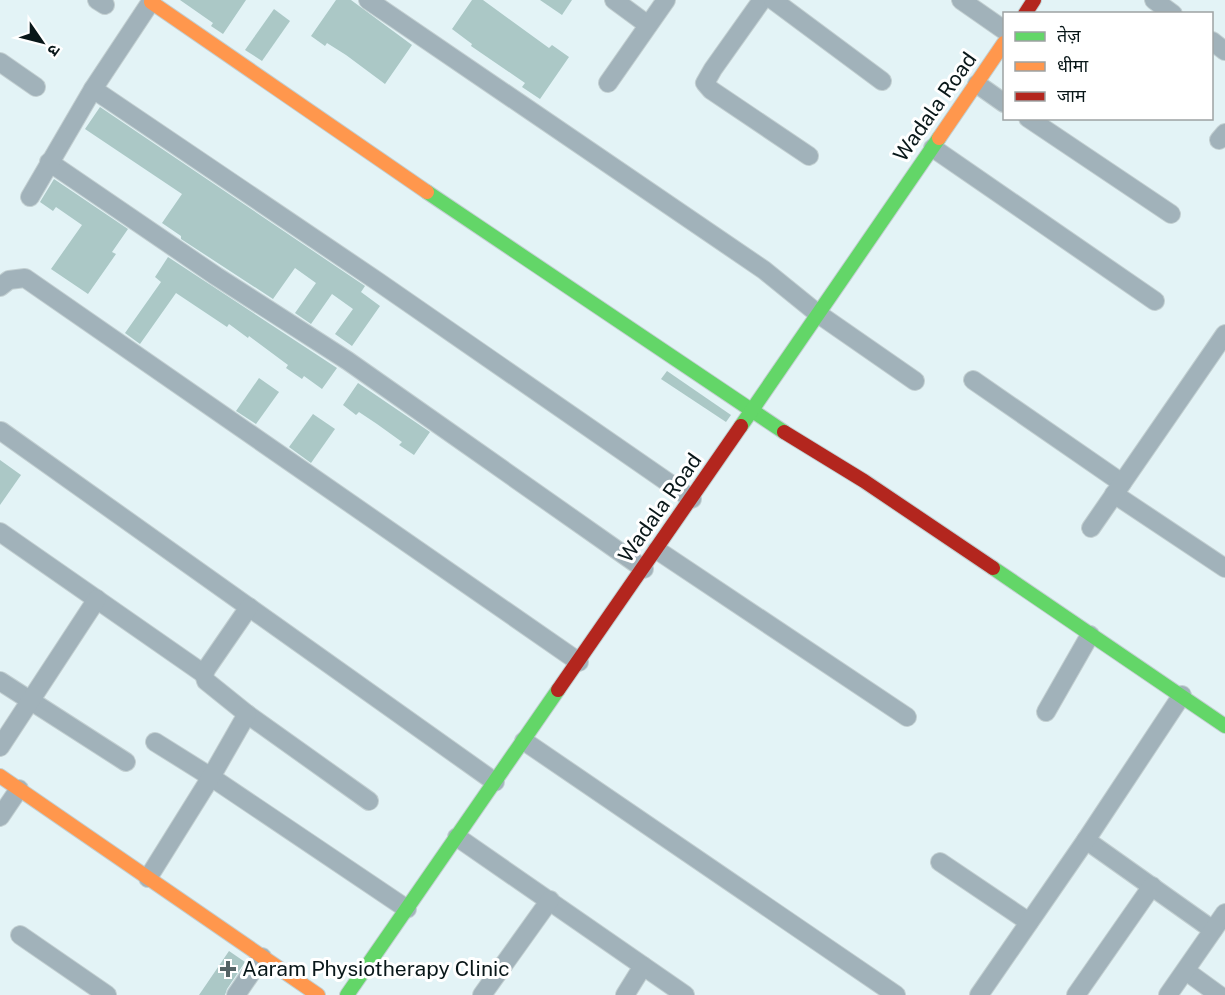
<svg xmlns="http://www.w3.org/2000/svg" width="1225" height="995" font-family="'Public Sans','Noto Sans Devanagari',sans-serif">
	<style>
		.building { fill: #abc8c6 }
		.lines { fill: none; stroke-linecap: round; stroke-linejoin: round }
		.street-casing { stroke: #c2cfd1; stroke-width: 20 }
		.fast-casing { stroke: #c2cfd1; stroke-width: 16 }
		.slow-casing { stroke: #c2cfd1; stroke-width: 16 }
		.jam-casing { stroke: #c2cfd1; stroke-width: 16 }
		.street { stroke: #a1b2ba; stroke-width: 18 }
		.fast { stroke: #63d668; stroke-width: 14 }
		.slow { stroke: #ff974d; stroke-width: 14 }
		.jam { stroke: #b3261e; stroke-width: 14 }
		.poi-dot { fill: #556466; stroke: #fff; stroke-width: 2 }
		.labels { text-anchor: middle; stroke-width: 6; stroke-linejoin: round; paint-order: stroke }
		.street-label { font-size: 21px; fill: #091719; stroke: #fff }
		.poi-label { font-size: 21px; fill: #091719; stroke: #fff; text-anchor: start }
	</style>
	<rect width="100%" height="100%" fill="#e3f3f6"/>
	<g class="building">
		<polygon points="180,0 246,0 223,34 211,26 213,23"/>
		<polygon points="336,0 351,0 412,45 385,84 346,55 327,43 325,46 311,36"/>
		<polygon points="472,0 483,0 549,48 552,45 569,57 540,99 522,87 525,83 471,46 472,44 452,29"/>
		<polygon points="540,0 572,0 562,15"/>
		<polygon points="274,9 290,21 262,61 245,50"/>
		<polygon points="100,107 365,286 361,292 380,306 352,346 335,334 353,309 332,294 311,324 295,313 316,283 295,268 273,299 181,239 181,236 162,223 182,194 85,129"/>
		<polygon points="54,179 128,229 112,252 116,254 88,294 51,269 82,225 56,207 53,211 40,202"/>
		<polygon points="168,257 337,368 322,389 304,376 302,379 286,368 288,365 249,336 248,338 229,324 227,327 176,293 140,344 125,333 161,282 155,277"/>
		<polygon points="667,371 731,415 726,422 661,379"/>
		<polygon points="259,378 279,392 256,424 236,411"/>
		<polygon points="358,383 430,432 414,455 399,445 402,442 377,424 359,412 356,415 343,405"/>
		<polygon points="313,414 335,429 311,463 289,447"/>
		<polygon points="0,460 21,475 0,505"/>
		<polygon points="229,951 245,962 227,989 225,995 199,995"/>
	</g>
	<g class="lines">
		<defs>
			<g id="street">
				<polyline points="97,0 105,5"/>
				<polyline points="368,0 764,270 817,313 915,381"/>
				<polyline points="614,0 648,25"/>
				<polyline points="762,0 713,69 705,83 711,90 809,156"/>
				<polyline points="773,0 882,81"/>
				<polyline points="961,0 1004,30"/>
				<polyline points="1154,0 1173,14"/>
				<polyline points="1212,41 1225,51"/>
				<polyline points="0,62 36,87"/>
				<polyline points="608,83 666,0"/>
				<polyline points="977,84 1004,103"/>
				<polyline points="93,89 377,281 692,499"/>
				<polyline points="1028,118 1171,214"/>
				<polyline points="1219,140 1225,133"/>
				<polyline points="933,148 1155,301"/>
				<polyline points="49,162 216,276 348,361 644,569"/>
				<polyline points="30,197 93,89 152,0"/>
				<polyline points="0,287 9,280 25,278 579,662"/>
				<polyline points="973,380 1122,483"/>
				<polyline points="1,431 495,782"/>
				<polyline points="1114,494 1225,568"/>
				<polyline points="1091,528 1225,334"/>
				<polyline points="0,532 204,674"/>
				<polyline points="657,550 907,717"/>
				<polyline points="249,607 207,668 204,674 206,681 247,714 369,801"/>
				<polyline points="0,681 126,762"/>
				<polyline points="1046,712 1090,635"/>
				<polyline points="524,741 896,995"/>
				<polyline points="155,742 211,777 407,909"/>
				<polyline points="0,747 97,599"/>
				<polyline points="0,817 19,789"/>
				<polyline points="457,837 685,995"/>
				<polyline points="1086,840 1213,930"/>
				<polyline points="940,862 1029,922"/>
				<polyline points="148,878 211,777 247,714"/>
				<polyline points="20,935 107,995"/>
				<polyline points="1186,971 1219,995"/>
				<polyline points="236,995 262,957"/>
				<polyline points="482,995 550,900"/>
				<polyline points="625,995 643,966"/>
				<polyline points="979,995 1086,840 1182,695"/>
				<polyline points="1076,995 1152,886"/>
				<polyline points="1168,995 1225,913"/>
			</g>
			<g id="fast">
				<polyline points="427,192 784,432"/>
				<polyline points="741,426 939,138"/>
				<polyline points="993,568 1225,726"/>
				<polyline points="347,995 558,690"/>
			</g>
			<g id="slow">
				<polyline points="151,2 427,192"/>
				<polyline points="939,138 1004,43"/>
				<polyline points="0,776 318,995"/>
			</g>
			<g id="jam">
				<polyline points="1025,14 1034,0"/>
				<polyline points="784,432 864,481 993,568"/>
				<polyline points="558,690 741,426"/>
			</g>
		</defs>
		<use href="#street" class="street-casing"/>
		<use href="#fast" class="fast-casing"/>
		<use href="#slow" class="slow-casing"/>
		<use href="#jam" class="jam-casing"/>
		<use href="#street" class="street"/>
		<use href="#fast" class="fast"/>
		<use href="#slow" class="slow"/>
		<use href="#jam" class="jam"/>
	</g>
	<path class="poi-dot" d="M225 960h6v6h6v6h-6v6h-6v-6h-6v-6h6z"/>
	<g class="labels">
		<g class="street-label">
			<text transform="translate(935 107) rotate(-55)" y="7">Wadala Road</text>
			<text transform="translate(660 508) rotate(-55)" y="7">Wadala Road</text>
		</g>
		<g class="poi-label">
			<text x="242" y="976">Aaram Physiotherapy Clinic</text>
		</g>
	</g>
	<rect x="1003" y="12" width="210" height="108" fill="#ffffff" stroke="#9da2a3" stroke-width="1.5"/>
	<rect x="1015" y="32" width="30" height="9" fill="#63d668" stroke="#9da2a3" stroke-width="1.5"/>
	<text x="1057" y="42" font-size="18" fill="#091719">तेज़</text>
	<rect x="1015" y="62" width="30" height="9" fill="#ff974d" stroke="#9da2a3" stroke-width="1.5"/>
	<text x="1057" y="72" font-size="18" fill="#091719">धीमा</text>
	<rect x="1015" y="92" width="30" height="9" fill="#b3261e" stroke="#9da2a3" stroke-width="1.5"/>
	<text x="1057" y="102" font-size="18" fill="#091719">जाम</text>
	<g transform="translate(42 42) rotate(125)" stroke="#ffffff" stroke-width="4.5" paint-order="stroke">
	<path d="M0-4.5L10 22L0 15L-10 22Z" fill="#091719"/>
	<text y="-9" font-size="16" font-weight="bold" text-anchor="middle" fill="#091719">उ</text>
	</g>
</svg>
